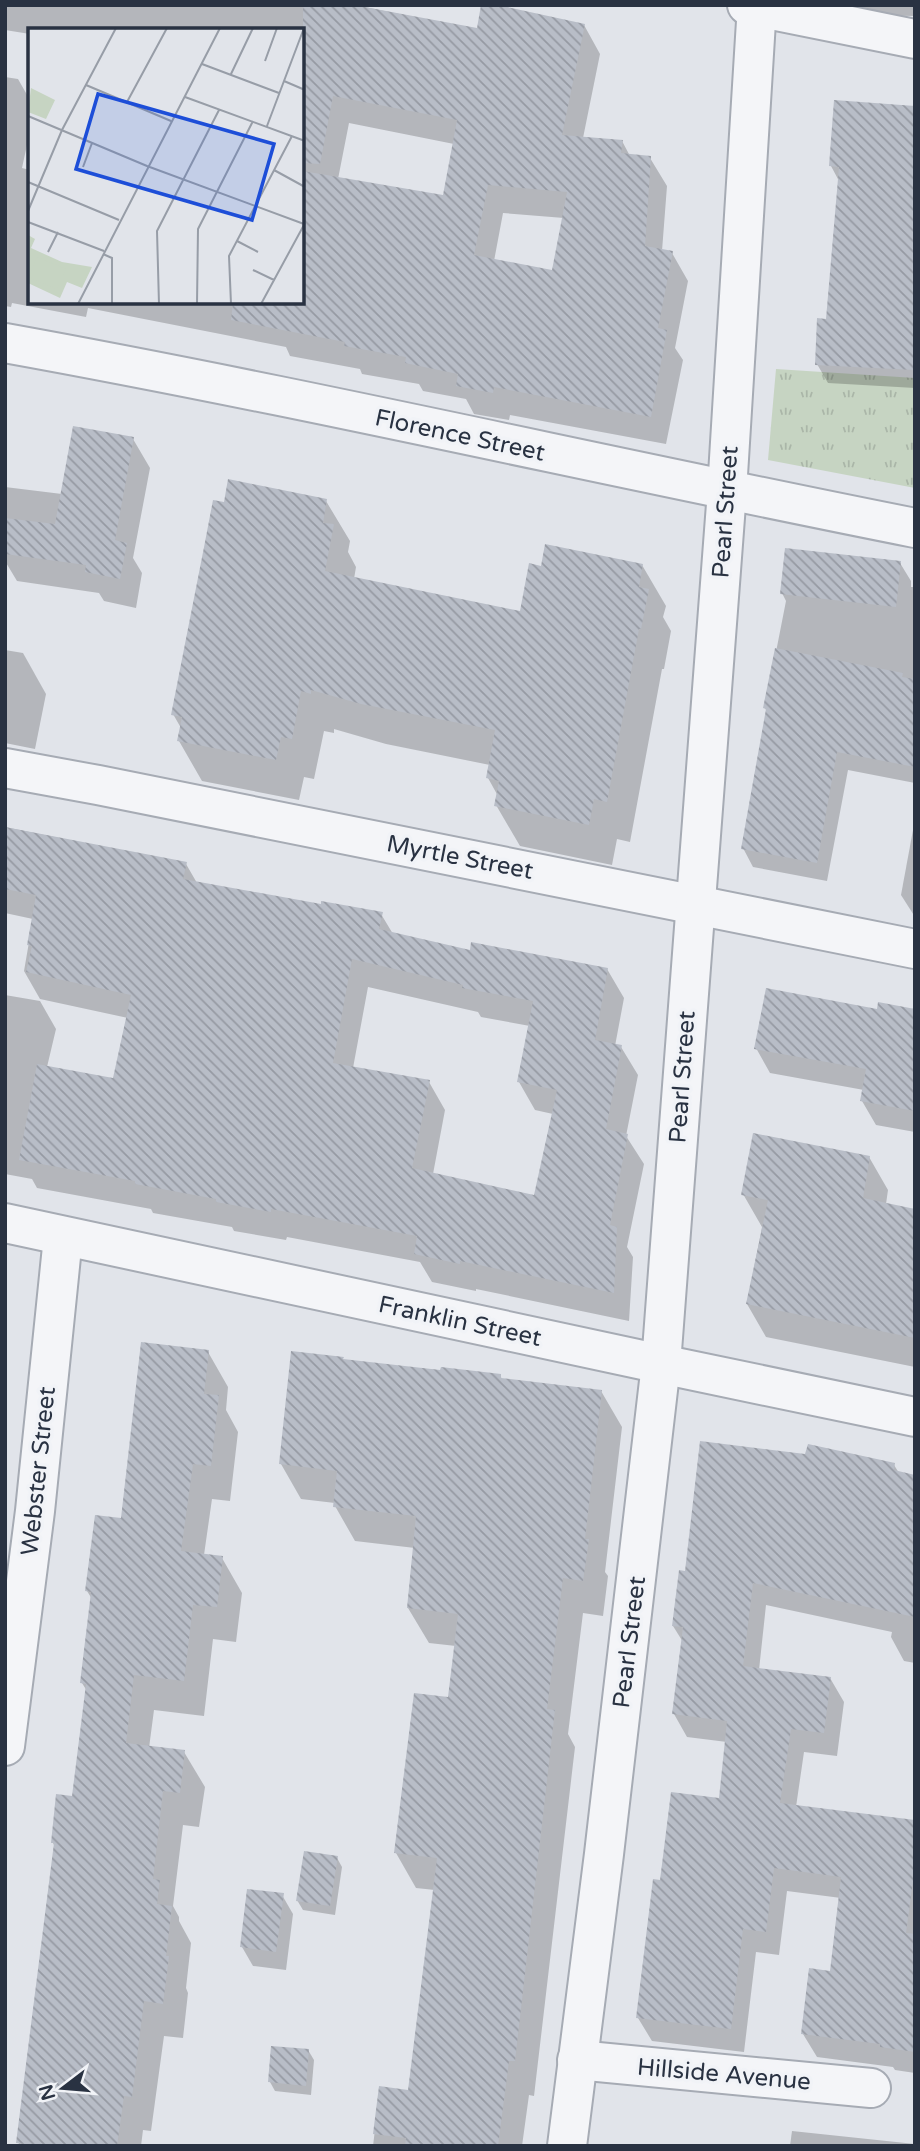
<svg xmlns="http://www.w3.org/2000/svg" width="920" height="2151" font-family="'Varela Round',sans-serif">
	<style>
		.park { fill: url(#park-tufts) }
		.shadow { fill: #0003; fill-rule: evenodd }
		.building { fill: url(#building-back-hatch); fill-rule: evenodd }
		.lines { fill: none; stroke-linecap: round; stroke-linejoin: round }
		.minor-casing { stroke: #a6abb4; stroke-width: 42 }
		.minor { stroke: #f4f5f8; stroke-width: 38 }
		.labels { text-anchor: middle; stroke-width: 7; stroke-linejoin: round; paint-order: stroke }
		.street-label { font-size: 24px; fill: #293242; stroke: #f1f3f7 }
		.inset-road { fill: none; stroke: #979da7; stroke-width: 2 }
		.view { fill: #1d4ed8; fill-opacity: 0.15; stroke: #1d4ed8; stroke-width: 3.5 }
		.inset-edge { fill: none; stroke: #293242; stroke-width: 3.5 }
	</style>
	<defs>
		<pattern id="park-tufts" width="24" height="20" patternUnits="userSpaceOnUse" patternTransform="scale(1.75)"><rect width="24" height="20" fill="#c6d4c2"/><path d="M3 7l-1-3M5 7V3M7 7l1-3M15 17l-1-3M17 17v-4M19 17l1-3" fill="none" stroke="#aab6a8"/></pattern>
		<pattern id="building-back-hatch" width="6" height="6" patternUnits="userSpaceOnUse" patternTransform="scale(1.75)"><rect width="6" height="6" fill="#b8bdc7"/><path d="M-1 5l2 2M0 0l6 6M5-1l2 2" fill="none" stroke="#969aa3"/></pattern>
	</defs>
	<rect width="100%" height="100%" fill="#e1e4ea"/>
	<polygon class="park" points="776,369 915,378 915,488 768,460"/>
	<g class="shadow">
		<path d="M5,5H355L478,30L584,25L600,54L583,138L622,141L630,156L650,158L667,186L662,251L672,253L688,281L675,348L683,360L666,444L510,415L509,420L474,414L466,399L423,391L419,384L362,374L360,369L290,356L286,347L88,308L86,317L12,303L11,307L5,306V77L18,79L30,100V131L22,168L30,170V303H303V30H30V34L5,30ZM349,123L454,144L444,197L338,179ZM503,213L564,218L553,272L494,261Z"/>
		<polygon points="853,5 915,5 915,16 858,15"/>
		<polygon points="915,108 915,388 828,383 817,364 828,321 839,181 831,166"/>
		<polygon points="133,439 150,468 133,558 142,573 136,608 104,601 99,593 17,581 5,561 5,487 62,494"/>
		<polygon points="326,501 350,541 348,552 356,567 354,579 522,612 542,568 642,565 666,606 663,617 671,631 664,669 662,669 630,842 617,839 612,865 520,846 496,805 498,796 488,778 490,765 386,744 334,729 334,733 324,731 314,779 304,777 299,800 202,781 179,741 181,728 173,714 225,505"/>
		<polygon points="900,563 911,581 911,587 915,587 915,783 848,770 827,881 753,867 743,848 767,712 765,708 786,601 782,593"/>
		<polygon points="5,650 23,653 46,694 35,749 5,743"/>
		<polygon points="915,819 915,917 901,895"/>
		<path d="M5,827L186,864L197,883L322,906L381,914L393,934L471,952L607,969L624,998L615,1046L621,1047L638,1075L626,1136L644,1164L627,1247L633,1257L629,1321L476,1289V1291L432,1282L420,1262L287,1237L286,1240L234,1231L232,1227L153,1213L151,1209L37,1188L32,1179L5,1174V995L40,1001L56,1029L47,1067L115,1080L128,1018L40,999L24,971L33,919L5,913ZM368,987L478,1012L481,1017L530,1026L519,1082L535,1110L553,1114L535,1197L433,1174L445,1110L429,1082L353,1068Z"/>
		<polygon points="878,1011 915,1011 915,1132 876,1125 862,1101 864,1090 770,1073 756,1048"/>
		<polygon points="869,1157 888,1190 886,1204 915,1210 915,1367 766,1337 747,1304 762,1227 743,1194"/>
		<polygon points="208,1352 228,1387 226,1410 238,1432 230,1501 212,1499 204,1555 222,1558 242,1593 236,1642 213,1639 204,1716 154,1710 149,1748 184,1752 205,1787 199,1827 183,1825 173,1906 179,1917 179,1921 191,1943 186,1988 188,1993 183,2038 164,2036 151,2131 143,2130 141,2146 20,2146 18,2142 55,1847 53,1843 73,1798 87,1691 82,1683 92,1599 87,1591"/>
		<polygon points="344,1361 500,1376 503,1380 601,1391 622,1427 605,1572 608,1576 603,1616 583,1613 568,1734 575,1747 534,2096 529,2095 522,2146 373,2146 380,2088 409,2092 435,1890 416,1888 396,1853 450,1699 456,1646 429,1643 408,1608 415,1548 355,1541 335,1506 335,1503 301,1499 281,1464"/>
		<polygon points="894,1465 899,1473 915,1477 915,1663 904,1661 891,1637 892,1632 766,1605 759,1670 830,1678 844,1702 837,1756 804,1752 796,1807 915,1821 915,2073 895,2070 893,2067 817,2057 803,2034 831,1973 841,1898 787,1891 779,1955 756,1952 744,2052 652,2041 638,2018 662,1882 721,1800 727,1742 687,1737 674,1714 683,1642 673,1626 687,1573"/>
		<polygon points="337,1858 342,1867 335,1915 303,1910 297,1900"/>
		<polygon points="282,1895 293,1914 286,1970 253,1966 242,1947"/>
		<polygon points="308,2050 314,2060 311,2095 275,2091 270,2082"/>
		<polygon points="792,2131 915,2144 915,2146 790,2146"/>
	</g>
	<g class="building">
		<path d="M303,5H354L477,28L481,5H498L585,24L562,135L623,140L621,153L651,156L645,246L673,251L658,328L667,330L651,417L494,387L493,393L456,386L458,374L405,363L406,357L344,346L345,342L231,320L233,303H303V171L443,195L457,120L333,96L320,164L303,163ZM488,185L567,192L552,270L474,255Z"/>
		<polygon points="834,100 915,106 915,370 815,365 817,318 826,319 839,167 829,166"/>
		<polygon points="73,426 134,437 115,540 127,543 120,579 85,572 86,565 5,554 5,518 55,524"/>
		<polygon points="228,479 327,499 323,523 334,524 325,571 510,609 520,611 529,563 541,566 545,544 643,564 639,587 649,589 641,629 639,629 607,802 594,799 589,825 494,806 499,781 486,778 495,730 361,704 311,690 311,694 301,691 292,739 281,737 276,760 177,741 182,717 171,715 205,542 213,500 224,502"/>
		<polygon points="785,548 901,561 896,607 780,594"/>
		<polygon points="775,648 903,673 902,677 915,679 915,767 837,752 817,863 741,849 766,709 763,708"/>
		<path d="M5,827L187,862L183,879L321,904V901L383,912L379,929L470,950L471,942L608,968L595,1040L622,1045L606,1129L628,1134L610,1225L617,1227L614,1293L460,1261V1264L414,1254L417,1236L271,1209V1212L216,1202V1199L135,1184V1181L19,1160L37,1064L113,1078L131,995L26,972L32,946L27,945L36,895L5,889ZM352,959L463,985L462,988L533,1001L517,1082L557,1090L534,1195L412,1168L430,1080L333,1063Z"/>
		<polygon points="766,988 877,1009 878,1002 915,1009 915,1111 860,1101 866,1069 754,1049"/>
		<polygon points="753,1133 870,1156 863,1198 915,1209 915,1338 746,1304 768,1200 741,1195"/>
		<polygon points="141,1342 209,1350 204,1394 219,1395 211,1466 193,1464 181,1551 223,1556 217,1607 193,1605 184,1681 134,1675 126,1743 185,1750 180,1793 163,1791 153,1879 160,1880 157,1904 172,1906 166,1956 169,1956 163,2004 144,2001 132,2097 124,2096 117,2146 41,2146 16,2143 54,1843 51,1843 56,1794 72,1796 86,1684 80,1683 91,1592 85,1591 95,1515 121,1518"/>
		<polygon points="291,1351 344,1357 343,1359 440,1370 441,1367 501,1374 501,1378 602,1390 585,1539 589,1539 583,1581 563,1578 547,1709 555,1710 515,2061 509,2061 498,2146 405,2146 406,2138 373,2134 379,2086 408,2090 437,1858 394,1853 414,1693 448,1697 458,1614 407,1608 416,1516 333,1507 337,1471 279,1464"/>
		<polygon points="700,1441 805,1454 808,1444 895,1463 894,1470 915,1475 915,1617 753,1583 743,1666 831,1677 824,1733 791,1729 780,1803 915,1820 915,1866 906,1933 915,1934 915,2052 880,2047 880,2044 801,2034 809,1968 830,1971 841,1877 774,1868 766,1932 743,1929 731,2029 636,2018 653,1879 660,1880 671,1792 719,1798 727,1721 672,1714 683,1627 672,1626 679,1570 685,1571"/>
		<polygon points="304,1851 338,1856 330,1906 296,1901"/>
		<polygon points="247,1889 284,1893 276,1952 240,1947"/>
		<polygon points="271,2046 309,2049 306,2086 268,2082"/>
	</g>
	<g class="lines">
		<defs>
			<g id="minor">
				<polyline points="747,5 915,39"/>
				<path d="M5,343C310,398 611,468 915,528"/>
				<polyline points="5,768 98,785 915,949"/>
				<polyline points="5,1223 661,1364 915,1417"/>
				<polyline points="5,1746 35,1511 63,1237"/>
				<polyline points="577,2060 871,2088"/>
				<polyline points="567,2146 604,1854 661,1364 727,491 757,5"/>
			</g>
		</defs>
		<use href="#minor" class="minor-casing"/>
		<use href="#minor" class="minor"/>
	</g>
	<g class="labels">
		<g class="street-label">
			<text transform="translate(460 435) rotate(12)" y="8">Florence Street</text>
			<text transform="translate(725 512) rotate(-86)" y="8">Pearl Street</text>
			<text transform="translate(460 857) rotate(11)" y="8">Myrtle Street</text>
			<text transform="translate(682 1077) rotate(-86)" y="8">Pearl Street</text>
			<text transform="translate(460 1321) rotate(12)" y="8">Franklin Street</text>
			<text transform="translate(38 1471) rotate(-84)" y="8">Webster Street</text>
			<text transform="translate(629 1642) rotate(-83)" y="8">Pearl Street</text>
			<text transform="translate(724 2074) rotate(5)" y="8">Hillside Avenue</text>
		</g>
	</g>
	<g transform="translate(28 28)">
		<rect width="276" height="276" fill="#e1e4ea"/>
		<path d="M3,60L27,72L18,91L0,84ZM0,207L7,211L3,220L34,234L64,239L54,260L39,254L32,270L0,255Z" fill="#c6d4c2"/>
		<path d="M9,229L38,241L29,261L1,249Z" fill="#c6d4c2"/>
		<path class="inset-road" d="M237,33L249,0M174,36L251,65M203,46L225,0M256,53L277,62M58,57L143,93M157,69L277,113M99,74L139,0M0,88L119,138L276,196M239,98L276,0M55,139L64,115M246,142L277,159M0,154L91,192M0,183L34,102L88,0M0,194L76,223M209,213L230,224M20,224L30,204M75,226L84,230V276M225,242L246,252M50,276L192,0M131,276L129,203L191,82M169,276L170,201L225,93M203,276L201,228L264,108M233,276L277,195"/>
		<path class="view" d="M70,66L246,116L224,192L48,141Z"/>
		<rect width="276" height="276" class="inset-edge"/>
	</g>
	<rect width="920" height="2151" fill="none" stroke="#293242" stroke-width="14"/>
	<g transform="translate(63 2088) rotate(254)" stroke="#f1f3f7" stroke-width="5" paint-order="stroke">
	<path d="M0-5L12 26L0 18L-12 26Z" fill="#293242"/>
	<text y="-10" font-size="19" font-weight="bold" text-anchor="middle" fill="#293242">N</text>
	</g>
</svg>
